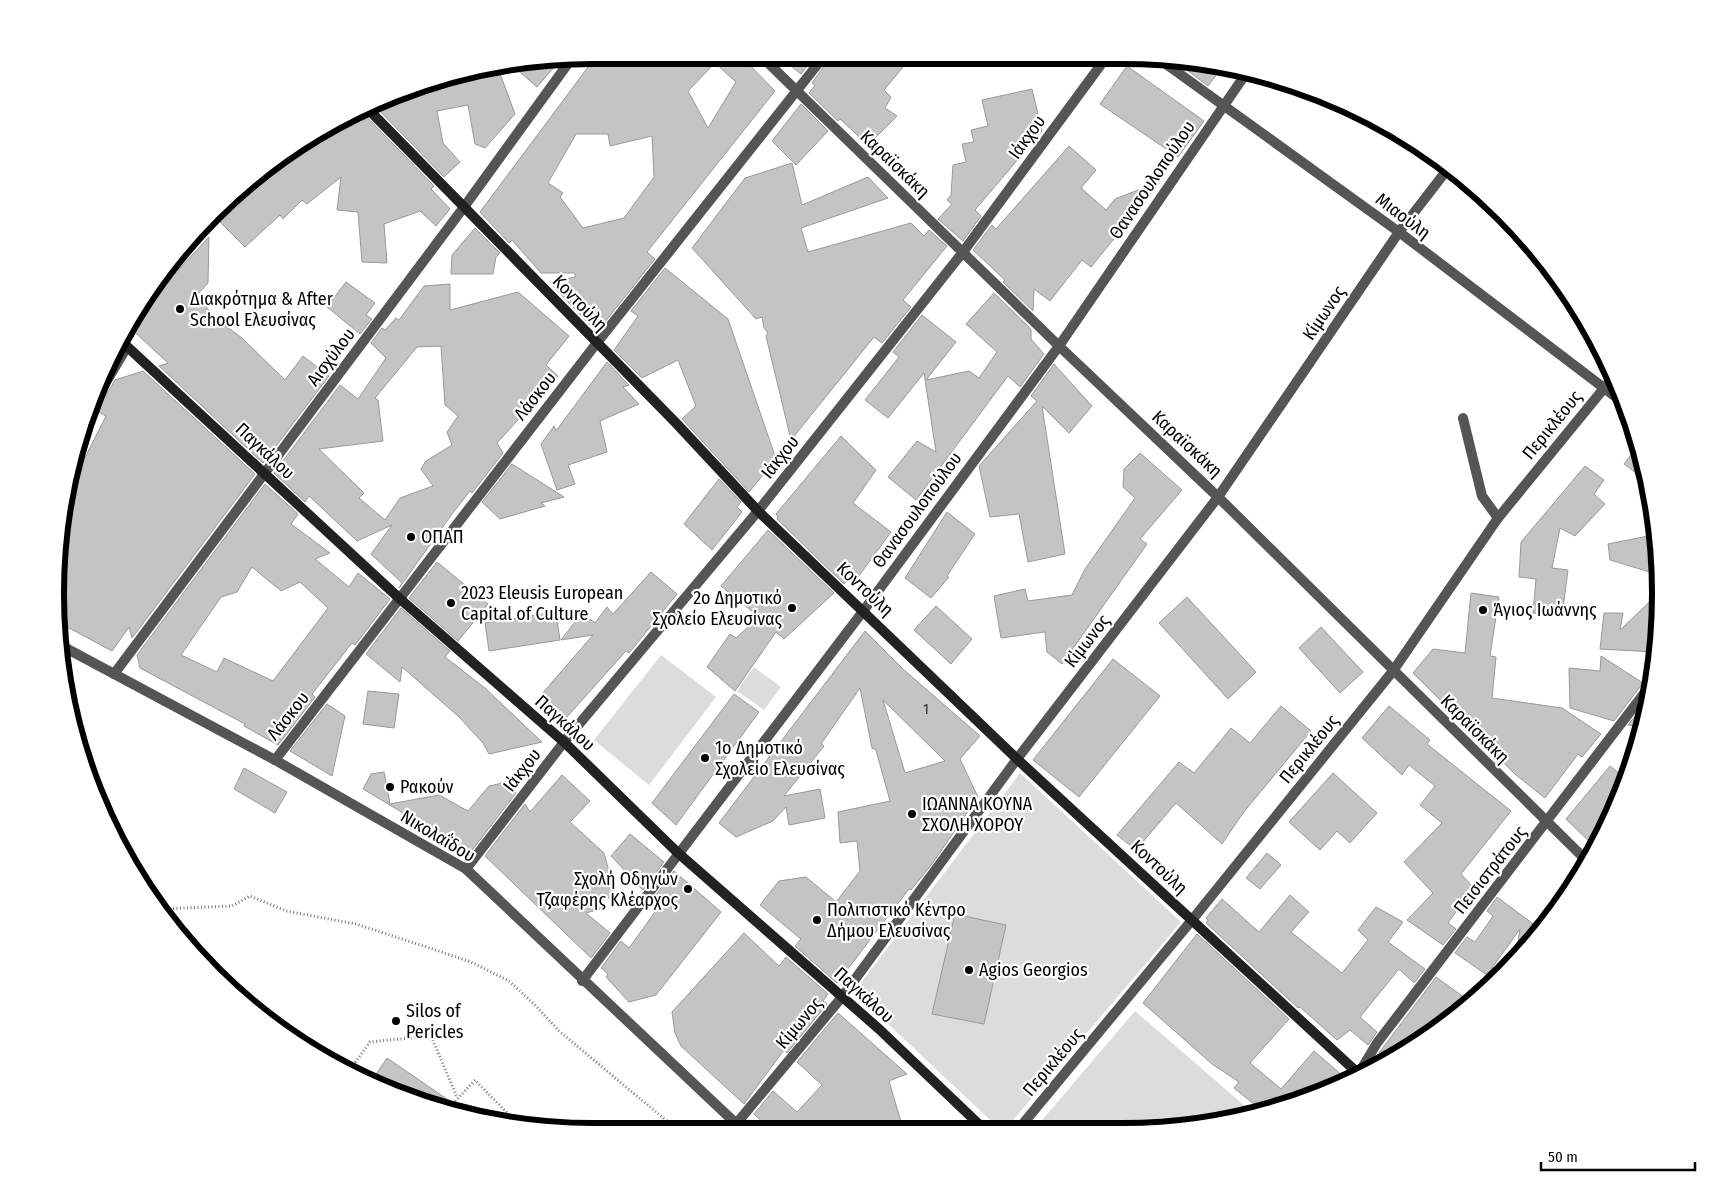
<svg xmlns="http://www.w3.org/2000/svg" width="1716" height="1187" font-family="'Fira Sans Condensed',sans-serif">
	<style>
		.green { fill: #dcdcdc }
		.building { fill: #c4c4c4; stroke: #999; fill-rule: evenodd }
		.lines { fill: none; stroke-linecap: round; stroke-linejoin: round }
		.path { stroke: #777; stroke-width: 3; stroke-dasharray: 1 2.5; stroke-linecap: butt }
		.pedestrian { stroke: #555; stroke-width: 10 }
		.minor { stroke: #555; stroke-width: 10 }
		.tertiary { stroke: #555; stroke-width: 10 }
		.secondary { stroke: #222; stroke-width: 10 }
		.poi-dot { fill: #000; stroke: #fff; stroke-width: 2 }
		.labels { text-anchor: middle; stroke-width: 4.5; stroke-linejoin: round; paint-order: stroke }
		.number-label { font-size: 15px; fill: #313131 }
		.street-label { font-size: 18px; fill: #000; stroke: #fff }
		.poi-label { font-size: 18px; fill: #000; stroke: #fff; text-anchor: start }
		.rim { fill: none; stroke: #000; stroke-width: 6 }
	</style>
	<rect width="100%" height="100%" fill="#fff"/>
	<g class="green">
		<polygon points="661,655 716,697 649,785 594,740"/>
		<polygon points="754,667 781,687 764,710 737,691"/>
		<polygon points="1020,773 1181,922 1003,1132 854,992"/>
		<path d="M1135,1011L1253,1113C1188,1135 1100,1132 1032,1132Z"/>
	</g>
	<g class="building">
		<path d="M597,55H740L775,91L647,252L655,259L597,332L550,283L575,277V273H541L512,240L509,243L480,212ZM715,63L736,82L708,128L688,91ZM576,134H608L610,146L652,136L654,177L624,218L583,228L560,197L563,193L548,183Z"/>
		<polygon points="777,55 816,55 801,74"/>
		<polygon points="832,55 913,55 884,90 891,97 885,108 897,116 868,145 840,119 838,121 809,93 815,85 812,83"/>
		<polygon points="561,59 537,87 513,66 535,63"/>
		<polygon points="1174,60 1224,65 1208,86"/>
		<polygon points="1127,66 1204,121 1178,157 1100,104"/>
		<polygon points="498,68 515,114 485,148 475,144 468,105 437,111 443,143 460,162 444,177 373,104 442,78 446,82 470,71"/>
		<polygon points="1032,89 1042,131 975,210 981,216 963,241 938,219 952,204 947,200 951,195 953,165 966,162 962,144 974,142 971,130 988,126 982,100"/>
		<polygon points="801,104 828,131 796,165 772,141"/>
		<polygon points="359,109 434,186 431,189 450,209 436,226 420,211 384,224 387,263 362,262 358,212 337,210 341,177 307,204 302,200 283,219 280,215 245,247 218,220 268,169 295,146"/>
		<polygon points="1069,146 1096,170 1081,188 1106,210 1115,199 1161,181 1091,267 1082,260 1050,301 1034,289 1033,311 1003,282 1005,280 973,250 992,225 996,229"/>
		<polygon points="792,163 802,205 868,177 888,198 801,228 808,252 911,223 924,236 929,230 947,246 903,300 911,307 882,343 874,337 791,440 766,336 768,333 764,328 762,317 756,319 692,248 745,178"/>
		<polygon points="475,228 500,253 496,257 493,274 451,274 452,255"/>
		<polygon points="209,237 208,283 195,297 210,311 208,313 242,338 285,380 303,356 329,376 263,463 159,366 168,363 127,325"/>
		<polygon points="665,268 728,319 776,459 749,492 682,419 696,406 678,360 642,378 614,350 638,316 631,311"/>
		<polygon points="346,282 375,303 366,315 372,319 360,334 327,307"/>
		<path d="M450,284V310L518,292L569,336L546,365L558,376L497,443L503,453L472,493L470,491L452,514L399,588L402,583L371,554L392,525L357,541L309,496L305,502L274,473L340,385L358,399L386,358L371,343L382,328L385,330L396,318L399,320L424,286ZM441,346L445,405L458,416L447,432L452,445L426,461L421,469L433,486L400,498L385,520L359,498L364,493L319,449L383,441L378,400L375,398L417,347Z"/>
		<polygon points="994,293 1031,329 1031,339 1044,354 1020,387 1008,376 916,500 888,477 917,441 936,452 924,373 888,418 865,400 899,357 893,352 922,315 956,342 926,380 969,371 979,378 997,352 966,324"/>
		<polygon points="607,362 629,385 623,387 639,404 600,421 607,452 568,465 575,484 557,490 541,444 554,426 556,431"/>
		<polygon points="1054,364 1092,406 1069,433 1042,406 1065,554 1028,562 1019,514 990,517 979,466 1037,401 1031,396"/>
		<polygon points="143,371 255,474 132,638 129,627 112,651 58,622 55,594 60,524 69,489 106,416 97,411 115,380"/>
		<polygon points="841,436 876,470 853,503 891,532 853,584 848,580 844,584 777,519 778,517 776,514"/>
		<polygon points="1638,446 1642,460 1649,483 1624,464"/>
		<polygon points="1140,453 1182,490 1140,539 1147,544 1062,664 1047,652 1045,632 1001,638 994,596 1025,589 1028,601 1072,595 1085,569 1135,498 1123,487 1124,469"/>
		<polygon points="512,464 564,497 541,503 545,506 500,519 482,502"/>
		<polygon points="1585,466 1604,480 1594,494 1605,504 1575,536 1560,528 1552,568 1568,570 1562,615 1533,613 1536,579 1519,577 1521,542"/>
		<polygon points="719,479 741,502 737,507 742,512 712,550 684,524"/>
		<path d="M265,484L298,514L291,524L330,553L315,559L349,587L358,573L390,599L355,645L352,643L312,694L315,697L278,745L244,726L245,724L140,668L137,655ZM252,567L281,591L300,582L328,608L273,681L224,658L217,672L181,655L221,597L237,592Z"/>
		<polygon points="947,512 975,534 947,576 949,577 931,598 905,578"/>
		<polygon points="768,530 834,593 784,639 776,632 735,691 707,667 730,634 736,638 759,617 721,586"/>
		<polygon points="1648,536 1653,573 1610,560 1608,544"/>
		<polygon points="437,562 488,604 458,641 409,598"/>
		<polygon points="651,572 677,594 629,653 626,651 566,718 540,696 593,635 561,640 582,613 595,623 607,607 613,614"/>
		<polygon points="1661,591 1655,652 1600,649 1604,613 1623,613 1620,630"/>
		<polygon points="1471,593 1499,597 1490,656 1496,657 1492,698 1562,708 1601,734 1582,757 1578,754 1545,798 1516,775 1413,673 1433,649 1465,653"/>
		<polygon points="1187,597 1256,672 1228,699 1159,623"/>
		<polygon points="936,606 972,639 951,664 914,630"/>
		<polygon points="401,608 450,651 445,657 485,688 542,742 489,754 483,743 458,716 402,667 400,682 366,654"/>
		<polygon points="556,612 560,640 489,651 485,623"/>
		<polygon points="1321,627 1363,672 1340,693 1299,648"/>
		<path d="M865,631L903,669L980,736L960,759L978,797L932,864L911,890L909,889L837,983L795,946L801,939L760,905L779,881L806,877L836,902L860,871L857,841L840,843L838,812L890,801L876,750L872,748L860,688L821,744L824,746L784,796L820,789L825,818L789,825L786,807L773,821L736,837L719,823ZM883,700L945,761L905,773Z"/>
		<polygon points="1601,656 1643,683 1614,721 1570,708 1569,668 1600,671"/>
		<polygon points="1113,659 1160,696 1079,797 1033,760"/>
		<polygon points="368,691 399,694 394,728 363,724"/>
		<polygon points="734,694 759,712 676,825 652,803"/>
		<polygon points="1651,696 1642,727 1628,725"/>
		<polygon points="327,704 345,716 332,776 290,751"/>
		<polygon points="1281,706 1311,731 1243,813 1222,844 1176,803 1136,850 1117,835 1179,762 1194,773 1231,728 1250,743"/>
		<polygon points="1389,706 1430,740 1427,744 1511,811 1461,874 1473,887 1448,923 1456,929 1443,945 1407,920 1433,893 1404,862 1442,823 1420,805 1435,786 1409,765 1402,775 1362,738"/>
		<polygon points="1610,766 1626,779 1620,800 1595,847 1566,819"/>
		<polygon points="244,768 287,792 275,813 234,789"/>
		<polygon points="384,772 390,804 439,795 468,811 489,786 507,782 516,793 470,853 363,789 371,774"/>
		<polygon points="1333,773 1377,813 1350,843 1337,831 1320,850 1289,822"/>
		<polygon points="562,775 590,801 570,822 604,853 616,897 599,900 601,909 586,913 610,933 591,958 485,856 525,804 530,812"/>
		<polygon points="630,834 664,862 643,890 611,856"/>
		<polygon points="1267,853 1281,865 1260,889 1246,878"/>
		<polygon points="674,871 721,912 656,995 629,1002 606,977 608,974 601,968 621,941 629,948 658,908 652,900"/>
		<polygon points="1290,895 1309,912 1291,932 1342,973 1368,940 1358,930 1376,907 1403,922 1388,942 1425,969 1414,983 1399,969 1360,1017 1377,1032 1368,1045 1350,1030 1337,1040 1300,1007 1298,1008 1206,923 1208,920 1206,918 1222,899 1259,932"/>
		<polygon points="1497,897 1540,929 1515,960 1520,929 1487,975 1455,953 1467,937 1475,942 1493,916 1487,911"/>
		<polygon points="955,914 1006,925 984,1024 932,1014"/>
		<polygon points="744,933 779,966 786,957 828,994 823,1001 827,1004 787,1053 784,1050 744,1104 681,1046 675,1033 672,1012"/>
		<polygon points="1197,934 1289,1019 1250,1063 1281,1089 1314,1051 1343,1076 1335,1085 1261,1110 1234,1088 1239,1082 1212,1064 1143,1003"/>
		<polygon points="1436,977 1465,998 1456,1013 1422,1041 1388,1061 1379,1053"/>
		<polygon points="838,1013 907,1074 889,1081 904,1132 867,1132 863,1120 841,1132 773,1132 754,1114 773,1091 797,1112 822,1085 797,1062"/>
		<polygon points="387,1058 463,1110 462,1114 387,1091 371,1082"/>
	</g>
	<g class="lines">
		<g class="path">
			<polyline points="159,909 232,906 250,896 286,911 356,924 442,952 473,963 509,981 535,1005 559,1031 680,1132"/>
			<polyline points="349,1071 370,1042 431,1036 457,1097"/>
			<polyline points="448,1109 475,1080 519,1125"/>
		</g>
		<g class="pedestrian">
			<polyline points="90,409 127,347"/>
			<polyline points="60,645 275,760"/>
			<polyline points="114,674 264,474"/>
		</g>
		<g class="minor">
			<polyline points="1463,418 1482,496 1498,518"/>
			<polyline points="264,474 464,207 572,58"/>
			<polyline points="466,869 564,742 758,511 963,252 1108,55"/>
			<polyline points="582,981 864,610 1059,346 1247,72"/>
			<polyline points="1356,1078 1377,1043 1652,683"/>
			<polyline points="736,1124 842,997 1017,759 1218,497 1399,232 1450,166"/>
			<polyline points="745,1132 466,869 275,760 596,344 825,55"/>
			<polyline points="1016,1132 1192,920 1393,671 1498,518 1614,376"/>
		</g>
		<g class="tertiary">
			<polyline points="760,55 1059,346 1218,497 1587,861"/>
			<polyline points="1159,59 1399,232 1625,404"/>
		</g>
		<g class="secondary">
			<polyline points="366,107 676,423 758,511 1017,759 1361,1076"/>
			<polyline points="120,340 399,598 564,742 677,852 879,1029 987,1132"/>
		</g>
	</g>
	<g class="poi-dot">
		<circle cx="180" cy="309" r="5"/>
		<circle cx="411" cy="537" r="5"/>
		<circle cx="451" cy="603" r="5"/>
		<circle cx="792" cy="608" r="5"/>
		<circle cx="1483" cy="610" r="5"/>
		<circle cx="705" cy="758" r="5"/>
		<circle cx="390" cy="787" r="5"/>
		<circle cx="912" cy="814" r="5"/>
		<circle cx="688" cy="889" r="5"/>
		<circle cx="817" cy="920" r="5"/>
		<circle cx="969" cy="970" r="5"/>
		<circle cx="396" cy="1021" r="5"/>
	</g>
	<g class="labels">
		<g class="number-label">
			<text x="926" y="714">1</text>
		</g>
		<g class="street-label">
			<text transform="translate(1027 137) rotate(-54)" y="6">Ιάκχου</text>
			<text transform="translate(895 164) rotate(44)" y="6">Καραϊσκάκη</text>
			<text transform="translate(1152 180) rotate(-56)" y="6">Θανασουλοπούλου</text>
			<text transform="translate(1403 216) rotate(37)" y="6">Μιαούλη</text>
			<text transform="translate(580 303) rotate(46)" y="6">Κοντούλη</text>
			<text transform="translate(1324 313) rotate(-56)" y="6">Κίμωνος</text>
			<text transform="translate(331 357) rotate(-53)" y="6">Αισχύλου</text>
			<text transform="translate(535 396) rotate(-52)" y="6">Λάσκου</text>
			<text transform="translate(1552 425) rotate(-51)" y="6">Περικλέους</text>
			<text transform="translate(1187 444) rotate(43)" y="6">Καραϊσκάκη</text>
			<text transform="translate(265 451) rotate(43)" y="6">Παγκάλου</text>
			<text transform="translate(780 457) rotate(-52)" y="6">Ιάκχου</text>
			<text transform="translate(917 510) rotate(-54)" y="6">Θανασουλοπούλου</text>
			<text transform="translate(865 589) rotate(43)" y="6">Κοντούλη</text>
			<text transform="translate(1087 641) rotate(-52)" y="6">Κίμωνος</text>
			<text transform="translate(288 716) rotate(-52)" y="6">Λάσκου</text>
			<text transform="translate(565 723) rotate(42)" y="6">Παγκάλου</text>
			<text transform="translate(1475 729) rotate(45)" y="6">Καραϊσκάκη</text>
			<text transform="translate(1309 749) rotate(-51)" y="6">Περικλέους</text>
			<text transform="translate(522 770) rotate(-52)" y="6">Ιάκχου</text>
			<text transform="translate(438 836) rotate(31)" y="6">Νικολαΐδου</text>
			<text transform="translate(1159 867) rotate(43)" y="6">Κοντούλη</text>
			<text transform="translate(1490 870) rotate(-52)" y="6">Πεισιστράτους</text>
			<text transform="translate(864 995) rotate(42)" y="6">Παγκάλου</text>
			<text transform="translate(799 1023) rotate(-50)" y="6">Κίμωνος</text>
			<text transform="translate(1053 1062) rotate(-50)" y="6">Περικλέους</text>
		</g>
		<g class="poi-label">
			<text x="190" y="305">Διακρότημα &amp; After<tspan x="190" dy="21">School Ελευσίνας</tspan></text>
			<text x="421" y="543">ΟΠΑΠ</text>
			<text x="461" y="599">2023 Eleusis European<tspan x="461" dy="21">Capital of Culture</tspan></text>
			<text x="782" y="604" text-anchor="end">2ο Δημοτικό<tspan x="782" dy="21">Σχολείο Ελευσίνας</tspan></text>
			<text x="1493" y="616">Άγιος Ιωάννης</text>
			<text x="715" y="754">1ο Δημοτικό<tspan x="715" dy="21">Σχολείο Ελευσίνας</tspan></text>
			<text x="400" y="793">Ρακούν</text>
			<text x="922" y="810">ΙΩΑΝΝΑ ΚΟΥΝΑ<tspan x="922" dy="21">ΣΧΟΛΗ ΧΟΡΟΥ</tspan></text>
			<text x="678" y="885" text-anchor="end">Σχολή Οδηγών<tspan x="678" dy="21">Τζαφέρης Κλέαρχος</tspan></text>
			<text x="827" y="916">Πολιτιστικό Κέντρο<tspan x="827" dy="21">Δήμου Ελευσίνας</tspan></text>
			<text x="979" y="976">Agios Georgios</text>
			<text x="406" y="1017">Silos of<tspan x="406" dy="21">Pericles</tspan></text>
		</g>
	</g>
	<path d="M0 0H1716V1187H0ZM593 64H1123A529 529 0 0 1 1652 593V594A529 529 0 0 1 1123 1123H593A529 529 0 0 1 64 594V593A529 529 0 0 1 593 64Z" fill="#fff" fill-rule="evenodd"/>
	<path class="rim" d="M593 64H1123A529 529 0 0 1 1652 593V594A529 529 0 0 1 1123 1123H593A529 529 0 0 1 64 594V593A529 529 0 0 1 593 64Z"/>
	<path d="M1541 1162v8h154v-8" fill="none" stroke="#000000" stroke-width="2.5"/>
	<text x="1548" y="1162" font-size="15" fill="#000000" stroke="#ffffff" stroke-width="4" paint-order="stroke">50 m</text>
</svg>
